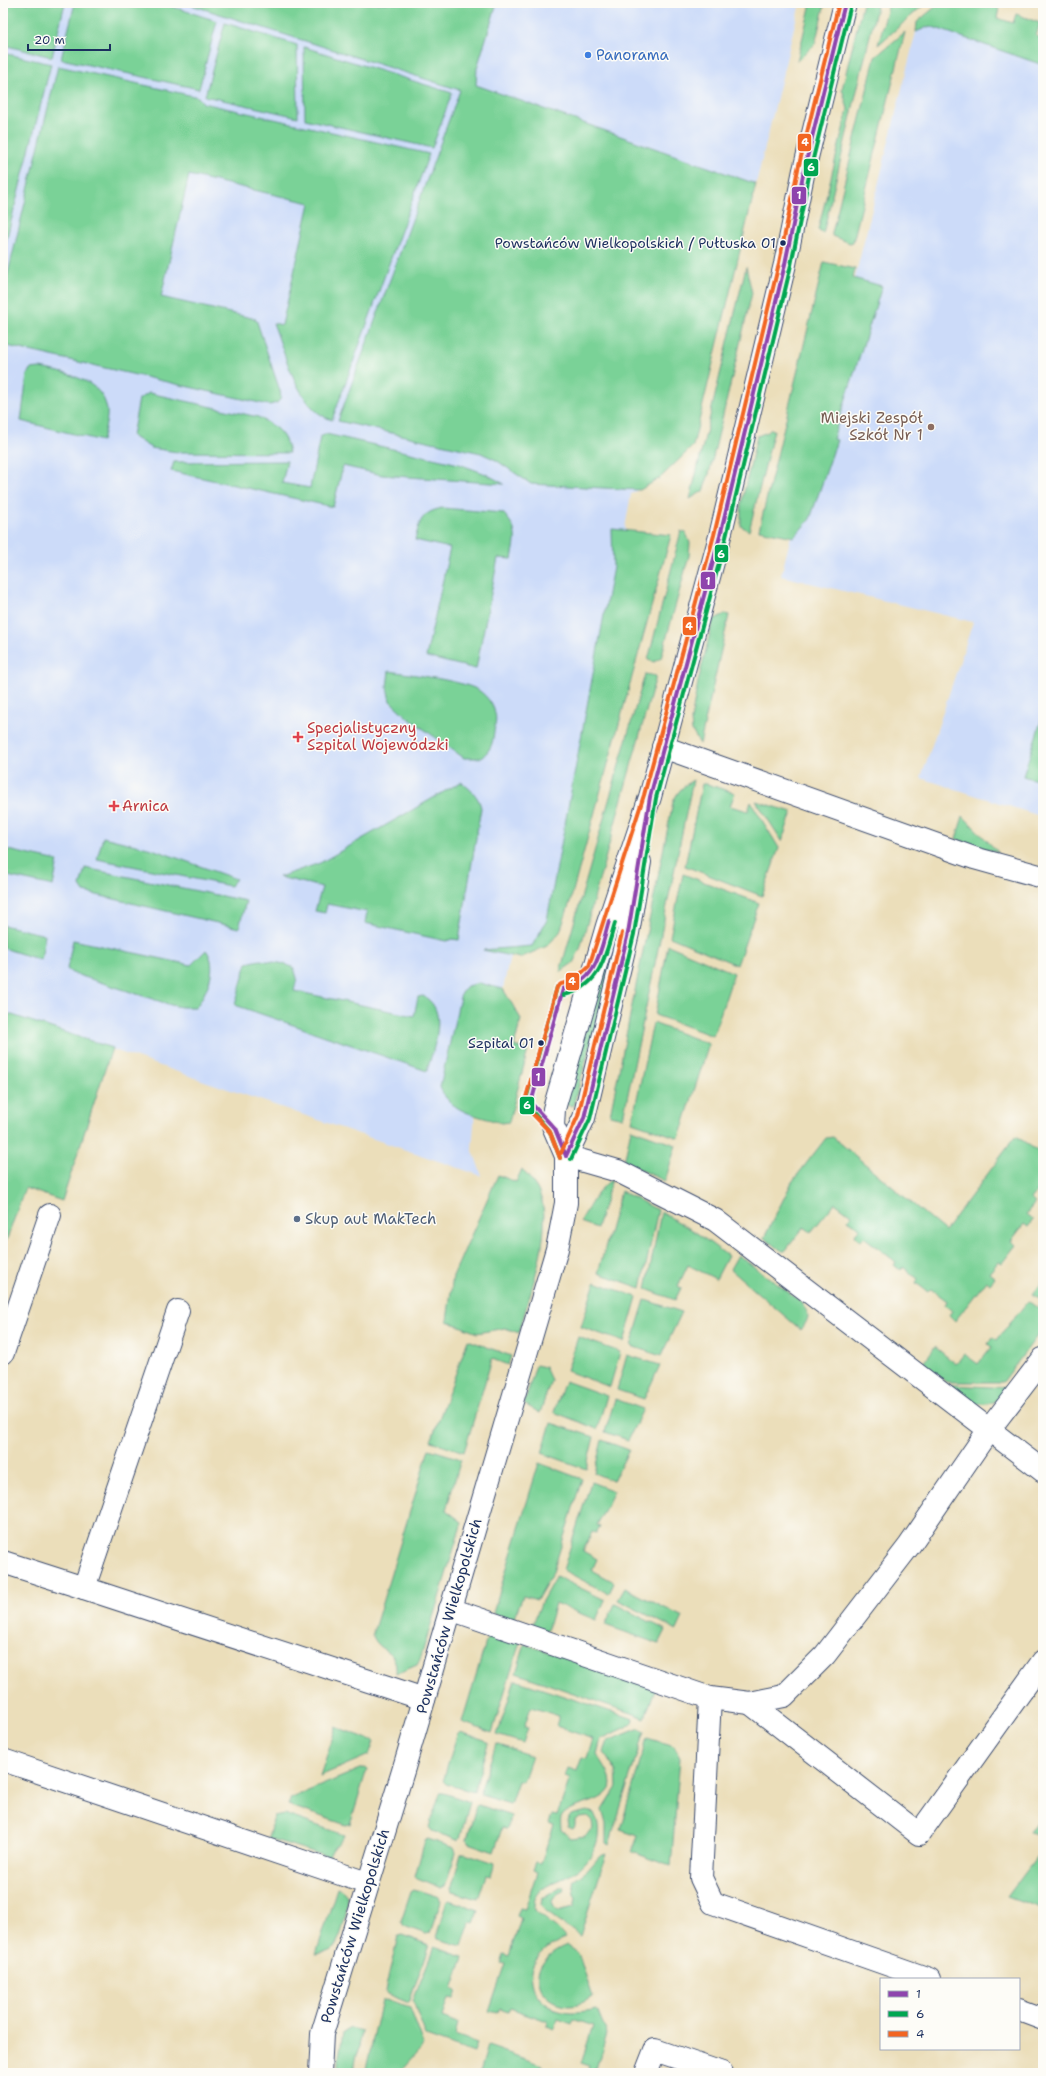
<svg xmlns="http://www.w3.org/2000/svg" width="1046" height="2076" font-family="'Shantell Sans',sans-serif">
	<style>
		.built { fill: #ccdbf9 }
		.green { fill: #7ad297; stroke: #4a807a }
		.lines { fill: none; stroke-linecap: round; stroke-linejoin: round }
		.street-casing { stroke: #3a496c; stroke-width: 24 }
		.street { stroke: #fff; stroke-width: 22 }
		.bus-1-casing { stroke: #fdfcf7; stroke-width: 7 }
		.bus-2-casing { stroke: #fdfcf7; stroke-width: 7 }
		.bus-3-casing { stroke: #fdfcf7; stroke-width: 7 }
		.bus-1 { stroke: #8e44ad; stroke-width: 4 }
		.bus-2 { stroke: #00a651; stroke-width: 4 }
		.bus-3 { stroke: #f26522; stroke-width: 4 }
		.shop-dot { fill: #3f7fe0; stroke: #fdfcf7; stroke-width: 1.5 }
		.bus-dot { fill: #1b2f5e; stroke: #fdfcf7; stroke-width: 1.5 }
		.education-dot { fill: #8d6e63; stroke: #fdfcf7; stroke-width: 1.5 }
		.health-dot { fill: #e0444e; stroke: #fdfcf7; stroke-width: 1.5 }
		.service-dot { fill: #5c6f8a; stroke: #fdfcf7; stroke-width: 1.5 }
		.labels { text-anchor: middle; stroke-width: 3; stroke-linejoin: round; paint-order: stroke }
		.bus-label { font-size: 14px; fill: #1b2f5e; stroke: #fdfcf7; text-anchor: end }
		.shop-label { font-size: 15px; fill: #366cbe; stroke: #fdfcf7; text-anchor: start }
		.education-label { font-size: 15px; fill: #785e54; stroke: #fdfcf7; text-anchor: end }
		.health-label { font-size: 15px; fill: #be3a42; stroke: #fdfcf7; text-anchor: start }
		.service-label { font-size: 15px; fill: #4e5e75; stroke: #fdfcf7; text-anchor: start }
		.street-label { font-size: 15px; fill: #1b2f5e; stroke: #fdfcf7 }
		.line-badge { stroke: #fdfcf7; stroke-width: 1.5 }
		.badge-label { font-size: 11px; text-anchor: middle; font-weight: bold; fill: #fff }
	</style>
	<rect width="100%" height="100%" fill="#fdfcf7"/>
	<filter id="ink" filterUnits="userSpaceOnUse"><feTurbulence type="fractalNoise" baseFrequency=".025" numOctaves="2"/><feDisplacementMap in="SourceGraphic" scale="8" xChannelSelector="R" yChannelSelector="G"/><feConvolveMatrix kernelMatrix="1 2 1 2 8 2 1 2 1" color-interpolation-filters="sRGB"/></filter>
	<filter id="wash" filterUnits="userSpaceOnUse"><feTurbulence type="fractalNoise" baseFrequency=".012" numOctaves="4" result="noise"/><feDisplacementMap in="SourceGraphic" scale="16" xChannelSelector="R" yChannelSelector="G"/><feGaussianBlur stdDeviation="0.9" result="paint"/><feColorMatrix in="noise" values="0 0 0 0 0 0 0 0 0 0 0 0 0 0 0 0 0 1.4 0 .05"/><feComposite in="paint" operator="in"/></filter>
	<g filter="url(#wash)">
		<rect width="100%" height="100%" fill="#ebdeba"/>
		<g class="built">
			<polygon points="3,3 283,3 476,68 497,3 800,3 756,184 476,85 660,478 631,494 625,528 641,553 540,948 510,956 503,989 521,1019 502,1100 475,1113 472,1148 482,1176 3,1012"/>
			<polygon points="930,26 1043,65 1043,817 921,778 973,622 781,576 916,32"/>
		</g>
		<g class="green">
			<polygon points="3,3 65,3 52,57 3,45"/>
			<polygon points="75,3 161,3 217,21 199,89 61,59"/>
			<polygon points="185,3 497,3 477,68 476,85 756,184 693,446 660,478 640,490 531,484 496,460 481,453 338,421 460,90"/>
			<polygon points="811,3 825,3 815,44 797,61"/>
			<polygon points="863,3 877,6 823,234 818,230 848,109 842,89"/>
			<polygon points="889,3 926,3 878,45"/>
			<polygon points="940,3 983,3 999,8 997,18 1013,23 1016,14 1040,23 1036,36 1043,39 1043,65 930,26 916,32 917,22"/>
			<polygon points="225,23 297,45 298,117 205,96"/>
			<polygon points="905,32 853,242 850,243 832,236 832,233 875,57"/>
			<polygon points="304,47 452,93 432,148 305,119"/>
			<polygon points="3,53 51,64 3,253"/>
			<path d="M58,66L198,97L203,103L429,154L332,420C298,410 285,353 273,323L282,325L310,203L189,175L161,297L256,319L280,391L281,398L277,403L269,405L3,345V294Z"/>
			<polygon points="824,262 855,269 853,278 882,286 833,439 837,440 810,519 794,537 759,530"/>
			<polygon points="746,267 752,293 709,474 703,491 690,499"/>
			<path d="M40,368C65,373 103,379 107,410C108,420 104,431 102,441L21,421L27,375L30,369Z"/>
			<path d="M149,393L258,417C276,427 285,432 289,453L177,452L151,448L132,436L139,399Z"/>
			<polygon points="771,429 774,430 749,531 741,526 741,505 757,436 768,432"/>
			<polygon points="326,434 459,464 486,474 504,484 382,475 343,466 333,507 171,471 174,462 287,461 282,483 310,488 320,437"/>
			<path d="M442,508L503,513C519,530 516,538 512,559L498,558L476,669L426,657L450,548L415,540C420,520 421,513 442,508Z"/>
			<polygon points="612,529 671,535 570,902 560,932 547,946 520,958 483,950 532,946 547,920 613,567"/>
			<polygon points="681,531 686,533 690,543 689,556 661,658 654,662 648,660"/>
			<polygon points="725,614 729,615 700,744 692,731 691,720 698,682 713,620"/>
			<path d="M389,671C408,674 469,681 481,692C492,701 498,713 495,726C492,742 494,747 481,758H464L407,717L390,701L387,687Z"/>
			<polygon points="645,674 656,676 580,949 573,963 560,972"/>
			<polygon points="1043,715 1043,782 1023,776"/>
			<path d="M693,780L623,1118L610,1115L673,802C678,791 683,786 693,780Z"/>
			<path d="M461,782C470,789 479,796 481,808L459,940L452,939L446,941L365,923L367,912L327,904L325,913L315,911L322,887L279,877L320,863Z"/>
			<polygon points="702,784 707,784 735,793 730,806 748,811 751,802 779,848 762,896 685,866"/>
			<polygon points="756,801 792,812 782,841"/>
			<polygon points="963,816 999,853 956,839"/>
			<polygon points="103,837 152,849 236,879 230,886 97,859"/>
			<polygon points="3,849 58,861 53,886 3,875"/>
			<polygon points="85,868 246,901 239,928 84,892 80,886"/>
			<polygon points="683,874 759,903 737,965 670,937"/>
			<polygon points="3,925 45,935 41,960 3,948"/>
			<polygon points="620,929 619,945 573,1106 564,1104 613,930"/>
			<path d="M73,940L191,965L206,950C219,966 207,992 196,1007H181L171,1005L72,973L67,969Z"/>
			<polygon points="668,945 734,973 713,1036 655,1015"/>
			<path d="M260,960L285,964L294,968L297,978L294,991L414,1016L418,997L423,996C450,1010 433,1048 427,1071L235,1005L247,963Z"/>
			<path d="M479,983L503,989L521,1019L514,1046L528,1050L509,1122L501,1123C477,1115 450,1113 440,1087L461,993L467,986Z"/>
			<polygon points="3,1012 112,1048 62,1201 25,1188 6,1242 3,1241"/>
			<polygon points="653,1023 709,1044 679,1138 632,1122"/>
			<polygon points="631,1129 676,1145 665,1181 624,1162"/>
			<polygon points="1016,1136 1043,1155 1043,1184 1031,1199 1035,1203 1026,1214 1033,1220 1028,1227 1024,1224 1011,1241 1016,1245 1002,1263 999,1261 989,1273 995,1278 990,1284 986,1281 955,1321 949,1315 952,1311 945,1305 947,1301 931,1289 928,1292 916,1283 918,1279 903,1267 900,1270 894,1265 896,1262 864,1237 861,1241 854,1235 860,1228 848,1220 851,1215 835,1203 811,1232 804,1227 785,1251 781,1251 764,1238 792,1182 826,1138 833,1137 945,1231"/>
			<path d="M522,1169C528,1177 537,1186 540,1195C554,1232 529,1294 519,1333L505,1328L477,1333L447,1321L453,1276L498,1175L516,1182Z"/>
			<path d="M612,1179L597,1228L580,1222C589,1207 598,1189 612,1179Z"/>
			<polygon points="621,1191 658,1210 641,1288 598,1273"/>
			<polygon points="661,1212 694,1231 728,1256 716,1279 688,1265 678,1286 681,1288 675,1300 646,1289"/>
			<path d="M738,1255L799,1300C810,1313 811,1316 801,1330L730,1269Z"/>
			<polygon points="1043,1281 1043,1301 1033,1294"/>
			<polygon points="595,1282 637,1297 624,1342 581,1327"/>
			<polygon points="645,1300 682,1312 661,1356 631,1346"/>
			<polygon points="1028,1301 1043,1312 1043,1328 1003,1382 946,1382 923,1363 935,1347 956,1364 964,1354 978,1364 991,1347 988,1344 993,1337 997,1340"/>
			<polygon points="578,1337 620,1352 610,1387 567,1371"/>
			<polygon points="468,1340 511,1356 508,1365 492,1359 464,1452 431,1441"/>
			<polygon points="627,1355 660,1365 644,1399 617,1390"/>
			<polygon points="536,1365 545,1367 551,1380 540,1413 524,1404"/>
			<polygon points="565,1381 607,1396 597,1429 554,1412"/>
			<path d="M952,1385L1010,1388C987,1413 975,1406 949,1389Z"/>
			<polygon points="615,1399 643,1409 628,1440 605,1432"/>
			<polygon points="551,1423 594,1437 586,1469 542,1453"/>
			<polygon points="602,1440 629,1450 613,1481 594,1473"/>
			<path d="M429,1449L461,1459L446,1510L462,1522L421,1657L417,1665L396,1674C398,1647 380,1655 372,1636Z"/>
			<polygon points="539,1463 582,1479 553,1572 537,1600 523,1596 513,1620 493,1613"/>
			<polygon points="591,1482 614,1491 597,1525 600,1526 596,1533 592,1532 583,1551 597,1559 592,1570 614,1582 609,1594 563,1570"/>
			<polygon points="556,1576 605,1600 596,1620 555,1603 547,1631 532,1626 542,1601"/>
			<polygon points="625,1588 683,1617 677,1630 618,1600"/>
			<polygon points="615,1604 666,1630 659,1644 605,1625"/>
			<polygon points="489,1632 520,1642 492,1733 462,1722"/>
			<polygon points="525,1644 655,1689 645,1718 516,1673"/>
			<path d="M515,1680L633,1719L632,1724L601,1739L597,1754C601,1760 605,1766 608,1772C624,1806 569,1800 561,1818C560,1821 561,1827 561,1830L571,1838L585,1836L593,1829L592,1821L587,1816L579,1817L575,1820V1826L573,1829L568,1827L567,1821L571,1815L587,1811L594,1813C606,1837 592,1862 570,1875C559,1881 542,1885 536,1897C534,1900 534,1905 534,1909C542,1918 561,1929 566,1938C542,1947 518,1971 538,1996C542,2001 549,2007 555,2009C569,2014 583,2012 597,2009L607,2034L595,2073H588L590,2066L581,2063L593,2026L574,2019L572,2024L558,2019L554,2029L546,2026L547,2021L510,2008L508,2012L500,2009L498,2013L489,2011L505,1964L501,1963L504,1954L509,1956L521,1918L517,1916L520,1908L525,1909L537,1872L533,1870L536,1862L541,1863L554,1825L549,1823L552,1815L557,1816L570,1778L565,1776L568,1768L577,1771L582,1757L587,1758L593,1739L556,1726L559,1716L531,1707L524,1727L528,1728L523,1743L497,1735Z"/>
			<polygon points="336,1727 374,1741 369,1755 320,1776"/>
			<polygon points="640,1728 644,1731 609,1845 606,1843 606,1824 602,1810 617,1786 616,1771 604,1752 608,1741"/>
			<polygon points="460,1732 485,1740 488,1744 474,1792 446,1784 443,1781 457,1735"/>
			<polygon points="647,1738 674,1746 680,1758 671,1866 632,1852 638,1836 620,1830"/>
			<polygon points="496,1744 532,1756 523,1782 518,1781 510,1804 481,1795 480,1792"/>
			<polygon points="363,1768 367,1769 350,1824 346,1825 288,1805 291,1798"/>
			<polygon points="440,1793 444,1793 470,1802 460,1838 457,1840 432,1831 429,1827"/>
			<polygon points="479,1805 511,1816 507,1829 502,1828 494,1852 468,1843 467,1840 476,1806"/>
			<path d="M284,1814L344,1835C342,1842 332,1846 329,1857L268,1838L274,1816Z"/>
			<polygon points="1043,1815 1043,1837 1030,1833"/>
			<polygon points="428,1839 454,1848 456,1853 445,1886 441,1888 415,1877 425,1840"/>
			<polygon points="1043,1849 1043,1910 1007,1897"/>
			<polygon points="465,1853 495,1863 491,1876 486,1875 478,1899 452,1892 451,1889 461,1854"/>
			<polygon points="606,1854 580,1936 545,1911 541,1905 542,1898 560,1887 564,1887 565,1890 557,1894 552,1901 554,1907 558,1911 574,1907 576,1900 573,1881 587,1871 600,1856"/>
			<path d="M337,1888L343,1891L348,1897C347,1911 342,1941 331,1950C327,1953 320,1953 316,1954Z"/>
			<polygon points="414,1889 439,1897 441,1901 430,1933 426,1934 404,1926 401,1921 411,1891"/>
			<polygon points="449,1900 479,1910 474,1923 470,1922 462,1946 438,1939 437,1934 446,1903"/>
			<polygon points="402,1935 429,1945 409,2003 387,1994 385,1991 398,1936"/>
			<path d="M567,1945L578,1953L593,1997C550,2026 508,1968 567,1945Z"/>
			<polygon points="434,1947 463,1957 452,1989 457,1991 454,1999 449,1998 443,2017 458,2023 455,2035 477,2043 474,2053 426,2036 413,2001"/>
			<polygon points="386,2000 410,2008 424,2045 399,2073 365,2073 382,2001"/>
			<polygon points="351,2028 362,2031 353,2073 339,2073 339,2056 343,2033"/>
			<polygon points="488,2046 542,2065 540,2073 480,2072"/>
		</g>
	</g>
	<g filter="url(#ink)">
		<g class="lines">
			<defs>
				<g id="street">
					<polyline points="663,747 974,858 1043,877"/>
					<polyline points="566,1156 618,1171 715,1220 1043,1471"/>
					<polyline points="566,1156 584,1118 628,933 640,862"/>
					<polyline points="3,1353 50,1215"/>
					<polyline points="3,1562 84,1588 178,1311"/>
					<polyline points="84,1588 424,1699"/>
					<polyline points="450,1609 710,1698 750,1703 784,1696 825,1655 909,1546 988,1431 1043,1359"/>
					<polyline points="710,1698 701,1878 713,1903 929,1979"/>
					<polyline points="750,1703 919,1834 1043,1661"/>
					<polyline points="3,1760 367,1883"/>
					<polyline points="1019,2010 1043,2019"/>
					<polyline points="320,2073 322,2034 403,1771 557,1249 566,1203 566,1156 553,1126 554,1109 607,926 650,797 720,536 785,264 804,170 845,3"/>
					<polyline points="646,2073 655,2050 722,2073"/>
				</g>
			</defs>
			<use href="#street" class="street-casing"/>
			<use href="#street" class="street"/>
			<defs>
				<g id="bus-1">
					<path d="M563,989C598,981 600,951 609,921"/>
					<polyline points="563,989 531,1103 555,1129 566,1156"/>
					<polyline points="566,1156 584,1118 628,933 650,797 720,536 785,264 804,170 845,3"/>
				</g>
				<g id="bus-2">
					<polyline points="557,987 525,1103 550,1132 560,1158"/>
					<path d="M564,995C602,986 605,955 615,923"/>
					<polyline points="571,1159 590,1119 634,934 656,798 726,537 791,265 810,171 851,4"/>
				</g>
				<g id="bus-3">
					<polyline points="561,1153 578,1116 622,933"/>
					<polyline points="560,1158 550,1132 526,1107 525,1101 557,987 561,984 573,981 589,966 644,795 714,535 779,263 798,169 839,3"/>
				</g>
			</defs>
			<use href="#bus-1" class="bus-1-casing"/>
			<use href="#bus-2" class="bus-2-casing"/>
			<use href="#bus-3" class="bus-3-casing"/>
			<use href="#bus-1" class="bus-1"/>
			<use href="#bus-2" class="bus-2"/>
			<use href="#bus-3" class="bus-3"/>
		</g>
	</g>
	<circle class="shop-dot" cx="588" cy="55" r="4"/>
	<g class="bus-dot">
		<circle cx="783" cy="243" r="3.5"/>
		<circle cx="541" cy="1043" r="3.5"/>
	</g>
	<circle class="education-dot" cx="931" cy="427" r="4"/>
	<g class="health-dot">
		<path d="M296 731h4v4h4v4h-4v4h-4v-4h-4v-4h4z"/>
		<path d="M112 800h4v4h4v4h-4v4h-4v-4h-4v-4h4z"/>
	</g>
	<circle class="service-dot" cx="297" cy="1219" r="4"/>
	<g class="labels">
		<g class="bus-label">
			<text x="776" y="248">Powstańców Wielkopolskich / Pułtuska 01</text>
			<text x="534" y="1048">Szpital 01</text>
		</g>
		<g class="shop-label">
			<text x="596" y="60">Panorama</text>
		</g>
		<g class="education-label">
			<text x="923" y="423">Miejski Zespół<tspan x="923" dy="17">Szkół Nr 1</tspan></text>
		</g>
		<g class="health-label">
			<text x="307" y="733">Specjalistyczny<tspan x="307" dy="17">Szpital Wojewódzki</tspan></text>
			<text x="122" y="811">Arnica</text>
		</g>
		<g class="service-label">
			<text x="305" y="1224">Skup aut MakTech</text>
		</g>
		<g class="street-label">
			<text transform="translate(449 1616) rotate(-74)" y="5">Powstańców Wielkopolskich</text>
			<text transform="translate(355 1926) rotate(-73)" y="5">Powstańców Wielkopolskich</text>
		</g>
	</g>
	<g class="line-badge">
		<rect x="797" y="133" width="15" height="19" rx="4" fill="#f26522"/>
		<rect x="803" y="158" width="16" height="19" rx="4" fill="#00a651"/>
		<rect x="791" y="186" width="16" height="19" rx="4" fill="#8e44ad"/>
		<rect x="714" y="544" width="15" height="19" rx="4" fill="#00a651"/>
		<rect x="700" y="571" width="16" height="19" rx="4" fill="#8e44ad"/>
		<rect x="682" y="616" width="15" height="20" rx="4" fill="#f26522"/>
		<rect x="565" y="972" width="15" height="19" rx="4" fill="#f26522"/>
		<rect x="531" y="1067" width="15" height="20" rx="4" fill="#8e44ad"/>
		<rect x="519" y="1096" width="16" height="19" rx="4" fill="#00a651"/>
	</g>
	<g class="badge-label">
		<text x="805" y="146">4</text>
		<text x="811" y="171">6</text>
		<text x="799" y="199">1</text>
		<text x="721" y="558">6</text>
		<text x="708" y="585">1</text>
		<text x="689" y="630">4</text>
		<text x="572" y="985">4</text>
		<text x="538" y="1081">1</text>
		<text x="527" y="1109">6</text>
	</g>
	<rect width="1046" height="2076" fill="none" stroke="#fdfcf7" stroke-width="16"/>
	<rect x="880" y="1978" width="140" height="72" fill="#fdfcf7" stroke="#a3aaba"/>
	<rect x="888" y="1991" width="20" height="6" fill="#8e44ad" stroke="#a3aaba"/>
	<text x="916" y="1998" font-size="12" fill="#1b2f5e">1</text>
	<rect x="888" y="2011" width="20" height="6" fill="#00a651" stroke="#a3aaba"/>
	<text x="916" y="2018" font-size="12" fill="#1b2f5e">6</text>
	<rect x="888" y="2031" width="20" height="6" fill="#f26522" stroke="#a3aaba"/>
	<text x="916" y="2038" font-size="12" fill="#1b2f5e">4</text>
	<path d="M28 44v6h82v-6" fill="none" stroke="#1b2f5e" stroke-width="2"/>
	<text x="34" y="44" font-size="12" fill="#1b2f5e" stroke="#fdfcf7" stroke-width="3" paint-order="stroke">20 m</text>
</svg>
